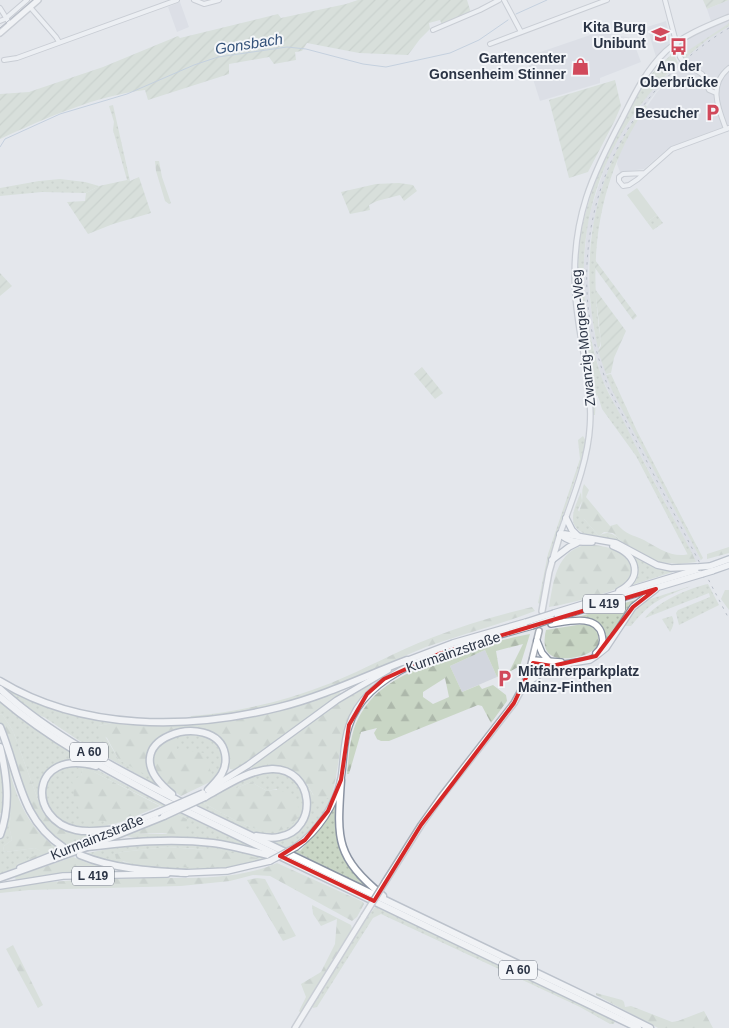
<svg xmlns="http://www.w3.org/2000/svg" width="729" height="1028" font-family="Arial,sans-serif">
	<style>
		.built { fill: #d2d6de }
		.grass { fill: url(#grass-dots) }
		.forest { fill: url(#forest-firs); fill-rule: evenodd }
		.garden { fill: url(#garden-furrows) }
		.pitch { fill: #c9d6c5 }
		.lines { fill: none; stroke-linecap: round; stroke-linejoin: round }
		.stream { stroke: #9fb4cc; stroke-width: 1 }
		.minor-casing { stroke: #a9aeb7; stroke-width: 6 }
		.tertiary-casing { stroke: #a9aeb7; stroke-width: 7 }
		.secondary-casing { stroke: #a9aeb7; stroke-width: 8 }
		.trunk-casing { stroke: #8b94a3; stroke-width: 8 }
		.motorway-casing { stroke: #8b94a3; stroke-width: 9 }
		.minor { stroke: #f7f8fa; stroke-width: 4 }
		.tertiary { stroke: #f7f8fa; stroke-width: 4.5 }
		.secondary { stroke: #fff; stroke-width: 5 }
		.trunk { stroke: #fff; stroke-width: 5.5 }
		.motorway { stroke: #fff; stroke-width: 6 }
		.tram { stroke: #7d8696; stroke-width: 1 }
		.rail { stroke: #7d8696; stroke-width: 1; stroke-dasharray: 2.5 5; stroke-linecap: butt }
		.secondary-bridge-casing { stroke: #a9aeb7; stroke-width: 8; stroke-linecap: butt }
		.trunk-bridge-casing { stroke: #8b94a3; stroke-width: 8; stroke-linecap: butt }
		.motorway-bridge-casing { stroke: #8b94a3; stroke-width: 9; stroke-linecap: butt }
		.secondary-bridge { stroke: #fff; stroke-width: 5 }
		.trunk-bridge { stroke: #fff; stroke-width: 5.5 }
		.motorway-bridge { stroke: #fff; stroke-width: 6 }
		.marked { fill: none; stroke: #d62828; stroke-width: 4; stroke-linejoin: round }
		.labels { text-anchor: middle; stroke-width: 4; stroke-linejoin: round; paint-order: stroke }
		.shield { fill: #f4f6f9; stroke: #676e7b; stroke-width: 1 }
		.shield-label { font-size: 12px; font-weight: bold; fill: #2b3445 }
		.poi-label { font-size: 14px; font-weight: bold; fill: #2b3445; stroke: #f4f6f9; text-anchor: end }
		.street-label { font-size: 14px; fill: #2b3445; stroke: #f4f6f9 }
		.water-label { font-size: 15px; font-style: italic; fill: #34527a; stroke: #f4f6f9 }
	</style>
	<defs>
		<pattern id="grass-dots" width="8" height="8" patternUnits="userSpaceOnUse" patternTransform="scale(1.25)"><rect width="8" height="8" fill="#c9d6c5"/><path d="M2 2h.1M6 6h.1" fill="none" stroke="#adb8ab" stroke-width="1.8" stroke-linecap="round"/></pattern>
		<pattern id="forest-firs" width="22" height="20" patternUnits="userSpaceOnUse" patternTransform="scale(1.25)"><rect width="22" height="20" fill="#c9d6c5"/><path d="M5 1l3.5 6h-7zM16 11l3.5 6h-7z" fill="#adb8ab"/></pattern>
		<pattern id="garden-furrows" width="10" height="10" patternUnits="userSpaceOnUse" patternTransform="scale(1.25)"><rect width="10" height="10" fill="#c9d6c5"/><path d="M-1 1l2-2M0 10L10 0M9 11l2-2" fill="none" stroke="#adb8ab"/></pattern>
	</defs>
	<rect width="100%" height="100%" fill="#e4e7ec"/>
	<g class="built">
		<polygon points="729,0 729,125 673,146 666,150 644,169 620,172 617,164 618,157 632,128 657,92 683,66 681,64 656,92 637,116 624,138 612,163 598,203 591,235 588,271 589,293 594,331 608,380 701,560 696,562 629,433 602,379 590,335 585,304 583,272 587,227 591,209 608,157 622,132 649,93 679,62 673,49 691,37 713,27 707,9"/>
		<polygon points="180,2 189,27 177,32 168,7"/>
		<polygon points="666,21 671,42 656,57 647,27"/>
		<polygon points="599,32 632,38 641,62 600,78 600,83 540,101 526,57"/>
		<polygon points="485,650 497,677 462,692 450,666"/>
	</g>
	<g class="grass">
		<polygon points="729,22 729,26 708,39 684,59 679,48 680,44 681,44 681,46 685,53 686,52 728,24"/>
		<path d="M671,55H674L678,63C588,149 562,260 602,378C607,393 617,407 624,422C645,466 669,510 692,553L688,555L636,456L602,409L598,396L596,395L595,415H593C593,372 579,331 577,288C575,230 593,179 620,129C628,113 635,97 645,82C652,72 662,63 671,55Z"/>
		<polygon points="113,105 130,181 127,180 113,130 114,122 109,106"/>
		<path d="M645,105L647,106C598,177 587,258 601,341L600,346L598,348C578,265 592,173 645,105Z"/>
		<polygon points="60,179 85,182 99,186 86,193 42,192 0,196 0,188 39,181"/>
		<polygon points="657,215 663,223 653,230 647,222"/>
		<polygon points="611,374 637,431 703,558 701,560 612,390 606,375"/>
		<polygon points="583,436 586,441 584,453 550,555 540,604 538,603 548,554 580,459 578,440"/>
		<path d="M581,492L582,501L578,510L584,519L599,536C609,530 614,534 622,542C607,539 572,538 573,518C573,509 578,500 581,492Z"/>
		<path d="M630,552L660,568L676,571L632,585C640,573 638,564 630,552Z"/>
		<path d="M708,584L719,605L679,625L676,613L678,610L710,597L709,593L645,618C657,602 689,588 708,584Z"/>
		<path d="M691,586C662,598 652,600 631,626H623L634,610L644,601Z"/>
		<path d="M638,599L627,609L606,644C599,624 604,621 578,617Z"/>
		<path d="M672,616C675,622 673,627 670,632L662,619Z"/>
		<path d="M0,684C45,709 80,718 131,722V725L112,723L99,726L119,760L149,775L150,773L160,787L87,746L44,717L35,714L0,686Z"/>
		<path d="M0,701L58,745L89,762L67,761L56,765L41,785L51,819L96,833V835C86,839 66,833 57,827C51,823 47,817 42,811L13,731L2,714L0,715Z"/>
		<path d="M179,734C186,734 193,733 199,734C225,741 228,759 214,780L177,749L169,740L171,736Z"/>
		<polygon points="0,757 5,801 2,813 0,813"/>
		<path d="M64,766H87L96,769C152,800 209,828 267,853L165,838L139,839L123,835L133,831V834H166L187,819L94,772L83,769L81,776L105,821L103,826L121,822C107,826 94,830 79,828C55,824 30,792 54,772C57,769 61,768 64,766Z"/>
		<path d="M271,772C275,772 279,772 283,773C316,784 307,836 273,836C253,836 216,813 197,805L202,802C227,815 257,838 286,828L277,789L267,791L251,782L237,788H229L256,775Z"/>
		<path d="M307,784L313,795L331,798C321,823 312,831 292,847L300,851L325,823L337,799C334,826 336,852 354,873C359,879 366,884 370,889L332,871L302,855L266,840H275L305,820V785Z"/>
		<polygon points="10,796 11,816 9,826 12,840 4,846 3,851 5,852 35,848 43,852 17,864 18,867 0,874 0,841 3,834"/>
		<path d="M181,843C209,845 236,850 263,858L262,859L198,849L167,847L122,852L115,854L123,862L152,865L219,867L240,866L214,869L184,871L117,865L83,854L122,846Z"/>
		<polygon points="376,906 611,1018 615,1021 614,1024 610,1024 580,1007 381,914 373,918 317,1007 313,1008 312,1006 366,919"/>
	</g>
	<g class="forest">
		<polygon points="155,161 159,161 162,177 171,203 169,204 165,201 156,171"/>
		<path d="M584,484L589,490L586,497L610,526L617,524C625,534 633,535 644,540C658,548 675,560 692,553L696,562L679,564L658,562L622,542L613,533L604,532L599,536L584,519L579,518C578,511 581,508 582,501C583,493 581,492 584,484Z"/>
		<path d="M588,544C604,546 635,550 632,572C631,577 628,582 624,585C612,593 564,605 549,607C554,579 556,551 588,544Z"/>
		<polygon points="729,547 729,553 707,559 707,554"/>
		<polygon points="725,590 729,590 729,610 721,599"/>
		<path d="M532,607L535,611C499,625 462,634 426,647C393,660 361,676 328,689C284,706 237,714 190,718L191,716C239,712 286,701 331,683C365,669 397,651 431,638C464,625 498,615 532,607Z"/>
		<path d="M586,624L593,627L598,633L599,645C591,654 582,656 571,658C549,660 541,652 546,630L577,625Z"/>
		<path d="M530,634L520,666L509,672L523,644L496,651L500,675L497,677L485,650L450,666L462,692L479,685L482,689L493,685L506,695L507,701L491,723L482,706L478,705L389,741H381L377,739L374,733L377,728L361,732L360,736L349,774H347C350,746 350,725 369,702C396,667 487,642 530,634ZM445,678L449,697L433,704L423,697V692Z"/>
		<path d="M369,682L372,685C335,724 344,752 331,798H323L317,801L307,784L305,785L288,770L254,771L251,766L315,719Z"/>
		<path d="M339,691L341,694L235,770L230,769C226,761 227,751 222,742C211,738 197,730 185,729C160,726 142,750 150,773L148,776L119,760L107,738L97,731L99,726L112,723L130,725L131,722L159,724L301,704Z"/>
		<path d="M2,714L13,731L42,811C52,825 63,831 79,835C83,836 87,835 91,837L66,846L53,837L44,827L29,806L0,722V715Z"/>
		<path d="M171,736L170,740H176L177,749L204,753L214,780L181,796C162,783 158,781 152,758L160,741Z"/>
		<path d="M2,743C7,752 9,765 11,776C19,805 32,832 59,849L18,867L17,864L42,852L35,848L5,852L3,851L4,846L12,840L9,826L11,816L10,787Z"/>
		<polygon points="83,768 94,772 160,806 121,822 102,826 105,821 84,820 74,798 72,780 81,776"/>
		<path d="M251,782L267,791C287,787 289,797 302,811C297,818 294,824 286,828C263,841 223,813 202,802L229,788H237Z"/>
		<polygon points="177,814 187,819 185,835 162,833 133,834 132,833"/>
		<path d="M167,847L221,851L262,859C255,861 247,864 240,866C216,869 136,868 116,859L115,854L122,852Z"/>
		<polygon points="73,857 88,863 115,870 115,873 42,877 16,881 15,877"/>
		<path d="M277,863L363,902L364,904L357,917L352,921L270,876L253,875L230,881L181,886L29,890L0,893V889C50,879 101,879 152,878C193,878 238,880 277,863Z"/>
		<polygon points="257,878 265,879 296,936 283,941 247,880"/>
		<polygon points="312,905 351,925 352,929 301,1013 299,1011 306,997 301,984 321,972 335,944 337,919 321,926 313,914"/>
		<polygon points="13,945 43,1005 38,1008 6,949"/>
		<polygon points="596,993 622,1000 624,1002 625,1007 631,1006 672,1022 678,1021 704,1011 713,1028 658,1028 596,995"/>
	</g>
	<g class="garden">
		<path d="M358,0H467L471,13L442,25L440,20L429,23L430,29L420,39L408,55L359,53L307,43L302,51L295,52L296,60L274,64L269,57L229,64V74L148,100L145,90C95,96 46,118 0,139V94L29,92L103,67L178,36L180,38L278,14L281,18L346,4Z"/>
		<polygon points="703,0 729,0 707,9"/>
		<polygon points="615,80 621,106 615,120 588,172 569,178 549,100"/>
		<polygon points="139,177 151,213 113,224 88,234 67,202 85,201 86,193 99,186 127,180 130,181"/>
		<polygon points="399,183 413,185 417,191 404,201 400,195 377,201 369,205 370,210 350,214 341,192 376,184"/>
		<polygon points="595,260 637,316 633,320 595,268"/>
		<polygon points="0,273 12,286 0,296"/>
		<polygon points="595,289 626,331 614,358 611,373 606,374 598,351 601,346 601,341"/>
		<polygon points="422,367 443,393 435,399 414,374"/>
	</g>
	<polygon class="pitch" points="637,188 657,215 647,222 627,195"/>
	<g class="lines">
		<g class="stream">
			<polyline points="516,14 547,0"/>
			<polyline points="0,147 5,139 60,114 127,94 194,65 218,57 287,47 306,49 363,64 386,67 450,53 479,40 508,20"/>
		</g>
		<defs>
			<g id="minor">
				<polyline points="194,0 204,4 219,0"/>
				<polyline points="504,0 521,32"/>
				<polyline points="665,0 680,57 685,64 702,74 709,90 716,93"/>
				<polyline points="30,7 56,37 59,42"/>
				<polyline points="0,8 10,24"/>
				<polyline points="0,21 5,19 27,0"/>
				<polyline points="433,30 480,10 499,0"/>
				<polyline points="490,44 607,0"/>
				<polyline points="4,60 17,58 177,0"/>
				<path d="M726,129C718,108 708,85 729,68"/>
				<polyline points="645,173 623,174 619,177 619,181 623,186 629,185 638,179 672,149 729,128"/>
			</g>
			<path id="tertiary" d="M560,534C572,500 588,462 590,425C593,378 576,333 575,286C572,218 592,175 623,117C635,93 646,70 666,51C684,35 707,26 729,17"/>
			<g id="secondary">
				<polyline points="0,33 38,0"/>
				<polyline points="542,611 549,572 560,534"/>
				<polyline points="385,882 421,825 441,797 514,703 524,685 530,668 539,631"/>
				<polyline points="295,1028 364,916"/>
			</g>
			<g id="trunk">
				<polyline points="566,518 572,530 578,536"/>
				<polyline points="560,534 565,534 616,543 657,565 671,568 696,567"/>
				<path d="M560,534C569,543 580,542 592,542"/>
				<path d="M613,546C637,555 644,577 619,591"/>
				<polyline points="552,560 569,547 577,543"/>
				<polyline points="710,566 729,559"/>
				<polyline points="712,571 729,565"/>
				<polyline points="554,613 699,569"/>
				<polyline points="552,619 702,574"/>
				<path d="M551,624C566,622 597,613 602,635C604,642 602,648 596,653"/>
				<polyline points="537,641 542,653 549,661"/>
				<polyline points="533,660 541,665 552,666 590,660 596,656 606,648 633,607 656,589"/>
				<polyline points="533,660 561,662"/>
				<polyline points="403,662 453,643 526,622"/>
				<polyline points="524,685 552,666"/>
				<polyline points="213,787 248,765 337,700 388,670"/>
				<path d="M296,847C318,831 335,806 341,779C344,761 343,743 349,726C369,662 474,643 532,626"/>
				<polyline points="20,868 157,813"/>
				<polyline points="181,873 227,871 270,861"/>
				<polyline points="0,886 63,876 167,874"/>
			</g>
			<g id="motorway">
				<path d="M0,681C82,731 189,730 280,707C324,696 365,676 407,660"/>
				<path d="M0,689C54,738 121,771 185,804L608,1007L650,1028"/>
				<path d="M0,697C50,740 109,771 167,802L638,1028"/>
				<path d="M0,727C19,772 19,818 63,847"/>
				<path d="M0,747C7,776 11,806 0,835"/>
				<path d="M96,766C29,748 27,820 76,830C90,833 104,830 119,829"/>
				<path d="M341,780C337,840 335,856 383,896"/>
				<path d="M172,794C103,739 216,707 225,754C228,770 219,779 208,790"/>
				<path d="M205,797C225,786 248,770 272,769C314,768 320,830 279,837C271,839 263,837 256,836"/>
				<path d="M87,847C129,842 170,838 213,843C234,846 255,852 276,857"/>
				<path d="M80,855C114,869 149,871 186,873"/>
				<polyline points="0,878 87,847 164,816"/>
			</g>
		</defs>
		<use href="#minor" class="minor-casing"/>
		<use href="#tertiary" class="tertiary-casing"/>
		<use href="#secondary" class="secondary-casing"/>
		<use href="#trunk" class="trunk-casing"/>
		<use href="#motorway" class="motorway-casing"/>
		<use href="#minor" class="minor"/>
		<use href="#tertiary" class="tertiary"/>
		<use href="#secondary" class="secondary"/>
		<use href="#trunk" class="trunk"/>
		<use href="#motorway" class="motorway"/>
		<polyline class="tram" points="0,28 33,0"/>
		<path class="rail" d="M729,28C637,83 582,184 587,291C588,324 597,356 608,387L729,619"/>
		<defs>
			<polyline id="secondary-bridge" points="364,916 385,882"/>
			<g id="trunk-bridge">
				<polyline points="698,567 710,566"/>
				<polyline points="702,574 712,571"/>
				<polyline points="526,622 554,613"/>
				<polyline points="532,626 552,619"/>
				<polyline points="157,813 203,793"/>
				<polyline points="270,861 296,847"/>
			</g>
			<polyline id="motorway-bridge" points="164,816 205,797"/>
		</defs>
		<use href="#secondary-bridge" class="secondary-bridge-casing"/>
		<use href="#trunk-bridge" class="trunk-bridge-casing"/>
		<use href="#motorway-bridge" class="motorway-bridge-casing"/>
		<use href="#secondary-bridge" class="secondary-bridge"/>
		<use href="#trunk-bridge" class="trunk-bridge"/>
		<use href="#motorway-bridge" class="motorway-bridge"/>
	</g>
	<path d="M0 0H729V1028H0ZM656,589L633,607L596,656L552,666L533,663L514,703L421,825L374,901L280,856L305,840L328,811L341,780L349,725L367,694L384,679L439,654Z" fill="#e4e7ec" fill-opacity=".55" fill-rule="evenodd"/>
	<path class="marked" d="M656,589L633,607L596,656L552,666L533,663L514,703L421,825L374,901L280,856L305,840L328,811L341,780L349,725L367,694L384,679L439,654Z"/>
	<defs>
		<symbol id="school-bare" viewBox="-9 -9 18 18"><path d="M0-5L7-2L0 1L-7-2ZM-4 1L0 2.5L4 1V4Q0 6-4 4Z" fill="#d1495b" stroke="#f4f6f9" stroke-width="2.5" paint-order="stroke"/></symbol>
		<symbol id="bus-bare" viewBox="-9 -9 18 18"><path d="M-5-6H5V4H4V6H2V4H-2V6H-4V4H-5ZM-3.5-4V0h7V-4ZM-3.5 1.2v1.5H-2V1.2ZM2 1.2v1.5H3.5V1.2Z" fill="#d1495b" stroke="#f4f6f9" stroke-width="2.5" paint-order="stroke"/></symbol>
		<symbol id="shop-bare" viewBox="-9 -9 18 18"><path d="M-5-2.5h2.3a2.7 3.5 0 0 1 5.4 0H5L5.5 6h-11ZM-1.5-2.5h3a1.5 2.3 0 0 0-3 0Z" fill="#d1495b" stroke="#f4f6f9" stroke-width="2.5" paint-order="stroke"/></symbol>
		<symbol id="parking-bare" viewBox="-9 -9 18 18"><path d="M-3.5-5.5H1a3.5 3.5 0 0 1 0 7H-1V5.5H-3.5ZM-1-3.4V-.6H.8a1.4 1.4 0 0 0 0-2.8Z" fill="#d1495b" stroke="#f4f6f9" stroke-width="2.5" paint-order="stroke"/></symbol>
	</defs>
	<g fill-rule="evenodd">
		<use href="#school-bare" x="648" y="22" width="25" height="25"/>
		<use href="#bus-bare" x="666" y="34" width="25" height="25"/>
		<use href="#shop-bare" x="568" y="54" width="25" height="25"/>
		<use href="#parking-bare" x="700" y="100" width="25" height="25"/>
		<use href="#parking-bare" x="492" y="666" width="25" height="25"/>
	</g>
	<g class="labels">
		<g class="shield">
			<rect x="583" y="594.5" width="42" height="19" rx="4"/>
			<rect x="70" y="742.5" width="38" height="19" rx="4"/>
			<rect x="72" y="866.5" width="42" height="19" rx="4"/>
			<rect x="499" y="960.5" width="38" height="19" rx="4"/>
		</g>
		<g class="shield-label">
			<text x="604" y="608">L 419</text>
			<text x="89" y="756">A 60</text>
			<text x="93" y="880">L 419</text>
			<text x="518" y="974">A 60</text>
		</g>
		<g class="poi-label">
			<text x="646" y="32">Kita Burg<tspan x="646" dy="16">Unibunt</tspan></text>
			<text x="566" y="63">Gartencenter<tspan x="566" dy="16">Gonsenheim Stinner</tspan></text>
			<text x="679" y="71" text-anchor="middle">An der<tspan x="679" dy="16">Oberbrücke</tspan></text>
			<text x="699" y="118">Besucher</text>
			<text x="518" y="676" text-anchor="start">Mitfahrerparkplatz<tspan x="518" dy="16">Mainz-Finthen</tspan></text>
		</g>
		<g class="street-label">
			<text transform="translate(583 338) rotate(-96)" y="5">Zwanzig-Morgen-Weg</text>
			<text transform="translate(453 652) rotate(-19)" y="5">Kurmainzstraße</text>
			<text transform="translate(97 837) rotate(-22)" y="5">Kurmainzstraße</text>
		</g>
		<g class="water-label">
			<text transform="translate(249 44) rotate(-9)" y="5">Gonsbach</text>
		</g>
	</g>
</svg>
